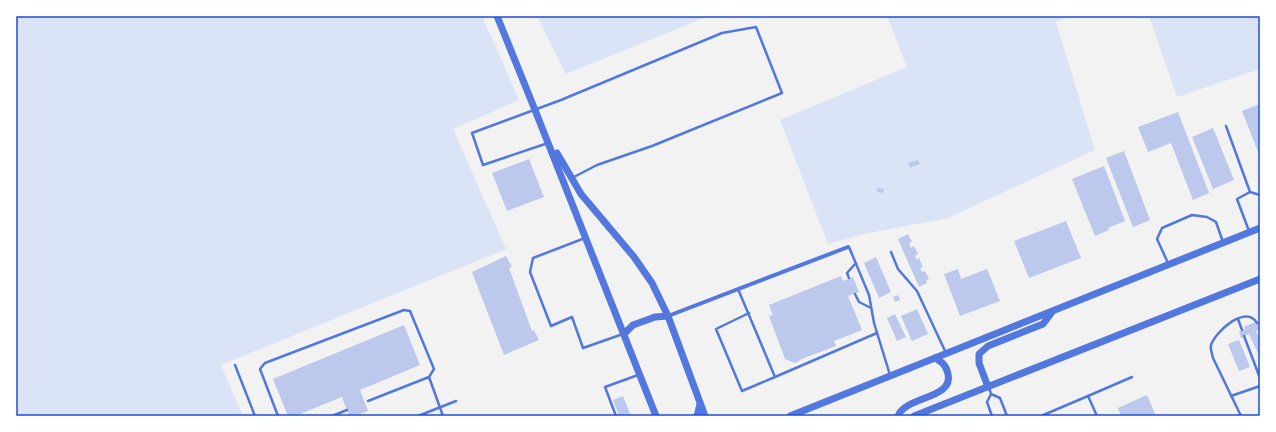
<svg xmlns="http://www.w3.org/2000/svg" width="1276" height="432" font-family="'Nunito Sans',sans-serif">
	<style>
		.green { fill: #dbe4f7 }
		.building { fill: #bdc9ec }
		.lines { fill: none; stroke-linecap: round; stroke-linejoin: round }
		.service { stroke: #5277de; stroke-width: 2.5 }
		.minor { stroke: #5277de; stroke-width: 4 }
		.tertiary { stroke: #5277de; stroke-width: 7 }
		.neatline { fill: none; stroke: #1d4ed8; stroke-width: 1.5 }
	</style>
	<rect width="100%" height="100%" fill="#f2f2f2"/>
	<g class="green">
		<polygon points="16,16 482,16 519,100 453,129 506,249 221,365 243,416 16,416"/>
		<polygon points="537,16 709,16 566,74"/>
		<polygon points="887,16 1071,16 1056,22 1095,150 948,218 864,234 828,244 780,120 907,67"/>
		<polygon points="1149,16 1260,16 1260,69 1177,97"/>
	</g>
	<g class="building">
		<polygon points="1260,104 1260,157 1242,111"/>
		<polygon points="1178,112 1209,193 1193,200 1171,143 1148,152 1138,127"/>
		<polygon points="1213,128 1234,180 1213,189 1192,137"/>
		<polygon points="1124,151 1150,220 1133,227 1106,158"/>
		<polygon points="529,159 544,197 507,211 492,173"/>
		<polygon points="918,160 920,164 910,168 908,163"/>
		<polygon points="1104,166 1125,221 1108,228 1109,230 1095,236 1072,179"/>
		<polygon points="877,188 884,189 883,193 877,192"/>
		<polygon points="1066,221 1081,258 1029,278 1014,241"/>
		<polygon points="908,234 912,242 909,243 911,248 914,246 918,254 915,256 917,260 919,258 923,267 920,268 922,272 925,271 929,279 926,280 927,283 919,287 898,239"/>
		<polygon points="506,256 512,267 509,268 532,331 534,330 539,340 504,355 472,272"/>
		<polygon points="876,257 891,292 879,298 864,263"/>
		<polygon points="958,269 961,279 987,269 1000,301 960,316 944,274"/>
		<polygon points="841,276 843,281 853,277 859,292 848,296 862,330 834,341 836,346 799,360 800,361 795,363 785,359 769,316 773,315 769,305"/>
		<polygon points="898,295 900,300 895,302 893,297"/>
		<polygon points="917,309 928,334 912,341 901,316"/>
		<polygon points="895,314 906,337 897,341 887,318"/>
		<polygon points="1255,322 1255,324 1260,322 1260,330 1256,331 1260,340 1260,358 1249,334 1241,338 1239,332 1245,329 1244,327"/>
		<polygon points="404,325 420,365 360,390 368,411 355,416 349,416 342,397 295,416 288,416 273,379"/>
		<polygon points="1239,340 1250,367 1239,371 1228,344"/>
		<polygon points="1147,395 1156,416 1121,416 1118,408"/>
		<polygon points="623,396 631,416 619,416 613,400"/>
	</g>
	<g class="lines">
		<g class="service">
			<polyline points="1226,126 1250,192 1260,195"/>
			<polyline points="548,143 483,165 472,133 561,100 722,33 756,27 782,93 652,146 597,165 572,178"/>
			<polyline points="1249,231 1237,199 1250,192"/>
			<polyline points="585,238 533,258 530,272 551,326 572,317 583,348 623,334"/>
			<polyline points="849,247 869,295 874,323 890,375"/>
			<polyline points="891,252 898,269 917,291 946,353"/>
			<polyline points="1168,263 1157,239 1162,228 1192,215 1207,217 1216,222 1223,242"/>
			<polyline points="849,278 847,273 856,263"/>
			<polyline points="738,289 775,377 742,391 716,329 749,313"/>
			<polyline points="855,294 859,302 871,308"/>
			<polyline points="1238,319 1242,330"/>
			<polyline points="1244,336 1260,378"/>
			<polyline points="235,365 255,416"/>
			<polyline points="429,377 443,416"/>
			<polyline points="775,377 877,333"/>
			<polyline points="989,387 991,394 1000,398 1007,416"/>
			<polyline points="991,394 987,402 992,416"/>
			<polyline points="1088,396 1132,377"/>
			<polyline points="1231,396 1260,386"/>
			<polyline points="278,416 260,369 265,363 404,310 410,311 434,369 429,377 368,401"/>
			<polyline points="332,416 347,410"/>
			<polyline points="418,416 456,401"/>
			<polyline points="616,416 605,387 638,375"/>
			<polyline points="1041,416 1088,396 1097,416"/>
			<path d="M1241,416L1213,358C1212,353 1210,349 1211,345C1216,331 1246,304 1257,323"/>
		</g>
		<polyline class="minor" points="668,316 848,247"/>
		<g class="tertiary">
			<polyline points="497,16 535,110 656,416"/>
			<polyline points="557,153 581,194 634,257 652,283 668,316 705,416"/>
			<polyline points="624,334 633,325 655,317 668,316"/>
			<polyline points="988,387 979,363 979,354 988,346 1043,324 1052,312"/>
			<polyline points="697,416 700,404"/>
			<polyline points="790,416 1260,228"/>
			<path d="M898,416C906,396 954,399 948,374C946,365 942,362 935,358"/>
			<polyline points="914,416 1260,279"/>
		</g>
	</g>
	<rect width="1276" height="432" fill="none" stroke="#ffffff" stroke-width="34"/>
	<rect x="17" y="17" width="1242" height="398" class="neatline"/>
</svg>
